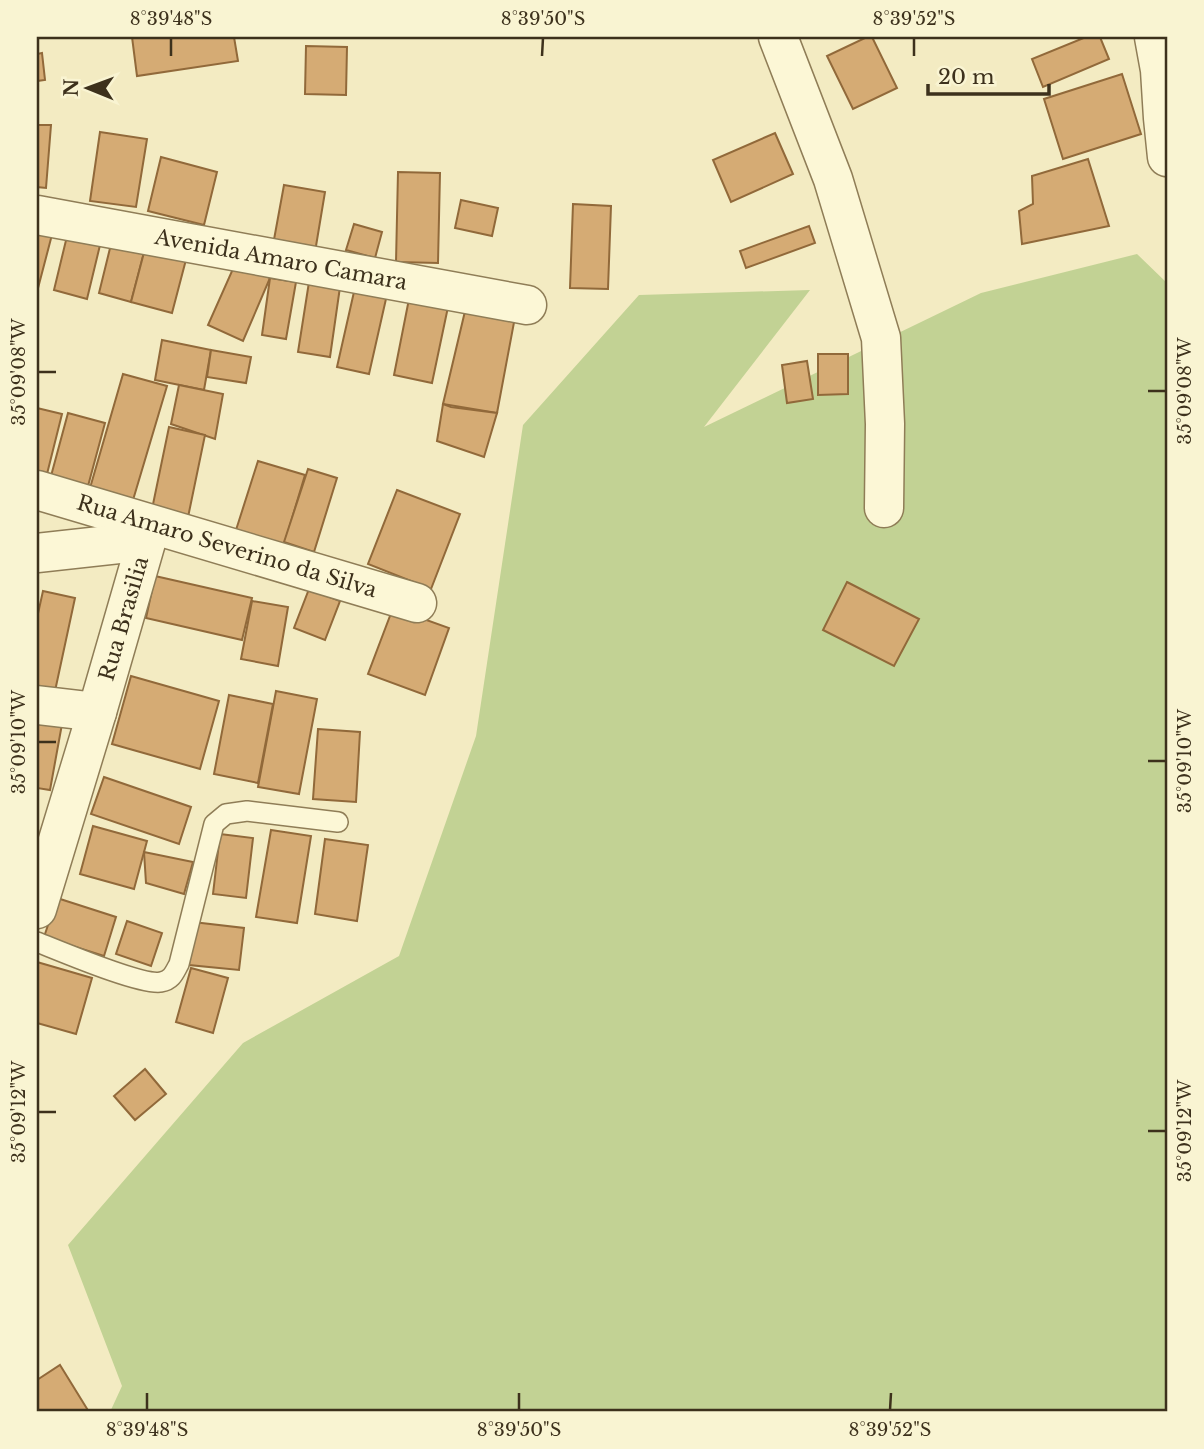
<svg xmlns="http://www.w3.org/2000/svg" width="1204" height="1449" font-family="'Libre Baskerville',serif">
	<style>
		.green { fill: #c2d294 }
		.building { fill: #d5ab74; stroke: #91693a; stroke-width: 2 }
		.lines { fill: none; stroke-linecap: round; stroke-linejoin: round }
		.lane-casing { stroke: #8f7d57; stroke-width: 22 }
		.street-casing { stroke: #8f7d57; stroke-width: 41 }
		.lane { stroke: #fcf7d6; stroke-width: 19 }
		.street { stroke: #fcf7d6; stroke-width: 38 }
		.ticks { fill: none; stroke: #3d311c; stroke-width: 2.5 }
		.labels { text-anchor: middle; stroke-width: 5; stroke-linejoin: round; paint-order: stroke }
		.street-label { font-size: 21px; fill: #3d311c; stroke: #f9f4d2 }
		.neatline { fill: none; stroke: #3d311c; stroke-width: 2.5 }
		.ticks-label { font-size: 18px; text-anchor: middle; fill: #3d311c }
	</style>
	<rect width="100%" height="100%" fill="#f3ebc2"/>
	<polygon class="green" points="1137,254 1167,283 1167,1412 110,1412 122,1386 68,1245 243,1043 399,956 476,736 523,425 639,295 810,290 704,427 981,293"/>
	<g class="building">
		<polygon points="132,37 234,37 238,61 137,76"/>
		<polygon points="867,37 872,37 897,88 853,109 827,56"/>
		<polygon points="1086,37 1100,37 1109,59 1043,87 1032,59"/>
		<polygon points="306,46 347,47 346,95 305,94"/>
		<polygon points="42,53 45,80 37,81 37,54"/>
		<polygon points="1122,74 1141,134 1063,159 1044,99"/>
		<polygon points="37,125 51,125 46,188 37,187"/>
		<polygon points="100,132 147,139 136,207 90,201"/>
		<polygon points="775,133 793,174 731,202 713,160"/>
		<polygon points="161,157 217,172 204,225 148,211"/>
		<polygon points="1088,159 1109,226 1022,244 1019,211 1033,204 1032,176"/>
		<polygon points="398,172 440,173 438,263 396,262"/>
		<polygon points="284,185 325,192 315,252 273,245"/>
		<polygon points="461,200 498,208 492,236 455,228"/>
		<polygon points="573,204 611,206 608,289 570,288"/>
		<polygon points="37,222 54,227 37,292"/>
		<polygon points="354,224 382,232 375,258 346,250"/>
		<polygon points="809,226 815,243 746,268 740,251"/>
		<polygon points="68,232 101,241 87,299 54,290"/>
		<polygon points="114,232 147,241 131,302 99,293"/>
		<polygon points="147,241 188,252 172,313 131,302"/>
		<polygon points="236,262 270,278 243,341 208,325"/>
		<polygon points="270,278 296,282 286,339 262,335"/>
		<polygon points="309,282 340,287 330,357 298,352"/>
		<polygon points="356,283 388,290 369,374 337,367"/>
		<polygon points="409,299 448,307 432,383 394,375"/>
		<polygon points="466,307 515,317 497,413 443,404"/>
		<polygon points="162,340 211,350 204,390 155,380"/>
		<polygon points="211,350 251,357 246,383 207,377"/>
		<polygon points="818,354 848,354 848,394 818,395"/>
		<polygon points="807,361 813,399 787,403 782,365"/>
		<polygon points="123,374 167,386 133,500 90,488"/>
		<polygon points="179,385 223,394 215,439 171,424"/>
		<polygon points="443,404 451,407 497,413 484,457 437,441"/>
		<polygon points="37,408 62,414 47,474 37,471"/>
		<polygon points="68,413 105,423 88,486 51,476"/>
		<polygon points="169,427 205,435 187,522 151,514"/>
		<polygon points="258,461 305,475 284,545 236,530"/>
		<polygon points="308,469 337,478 314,552 284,542"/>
		<polygon points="397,490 460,514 431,589 368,564"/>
		<polygon points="155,576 252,598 242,640 146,618"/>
		<polygon points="847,582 919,619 894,666 823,630"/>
		<polygon points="309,589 340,601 325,640 294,628"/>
		<polygon points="43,591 75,598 55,691 37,687 37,618"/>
		<polygon points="252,601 288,607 278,666 241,659"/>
		<polygon points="393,608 449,628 425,695 368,674"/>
		<polygon points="131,676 219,701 200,769 112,744"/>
		<polygon points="276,691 317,699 299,794 258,787"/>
		<polygon points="229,695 273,704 258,783 214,774"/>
		<polygon points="38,720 62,724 50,790 37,788"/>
		<polygon points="318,729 360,732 356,802 313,799"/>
		<polygon points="104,777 191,807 179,844 91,814"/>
		<polygon points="93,826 147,841 134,889 80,874"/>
		<polygon points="271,830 311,836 297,923 256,917"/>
		<polygon points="220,834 253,838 246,898 213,894"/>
		<polygon points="325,839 368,845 357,921 315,914"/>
		<polygon points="144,852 193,862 184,894 146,883"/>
		<polygon points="57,898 116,917 104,956 44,937"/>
		<polygon points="127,921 162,933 151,966 116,954"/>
		<polygon points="193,922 244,928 239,970 189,965"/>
		<polygon points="37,962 92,978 76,1034 37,1023"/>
		<polygon points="191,968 228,978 213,1033 176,1022"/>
		<polygon points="145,1069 166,1094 135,1120 114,1096"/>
		<polygon points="60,1365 89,1412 37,1412 37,1380"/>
	</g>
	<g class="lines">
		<defs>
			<path id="lane" d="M37,942C60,951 142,986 161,982C172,980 174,973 179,964L214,824L226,814L247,811L338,822"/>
			<g id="street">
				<polyline points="778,37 833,179 881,338 885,424 884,508"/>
				<polyline points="1154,37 1160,70 1163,118 1167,157"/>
				<path id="s1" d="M37,215L527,305"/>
				<path id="s2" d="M37,490L417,603"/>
				<polyline points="37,553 146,541"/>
				<polyline points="37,705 97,712"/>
				<path id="s3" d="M37,909L97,712L151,525"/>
			</g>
		</defs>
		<use href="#lane" class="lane-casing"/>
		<use href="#street" class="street-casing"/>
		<use href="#lane" class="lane"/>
		<use href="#street" class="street"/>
	</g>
	<path class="ticks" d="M171,56V38M542,56L543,38M914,56V38M38,372H56M1148,391H1166M38,742H56M1148,761H1166M38,1112H56M1148,1131H1166M147,1410V1393M519,1410V1393M890,1410L891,1393"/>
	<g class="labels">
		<g class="street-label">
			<text dy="7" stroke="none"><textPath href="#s1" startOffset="248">Avenida Amaro Camara</textPath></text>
			<text dy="7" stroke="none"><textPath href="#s2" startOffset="198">Rua Amaro Severino da Silva</textPath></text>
			<text dy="7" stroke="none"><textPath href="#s3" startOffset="303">Rua Brasilia</textPath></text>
		</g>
	</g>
	<rect width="1204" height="1449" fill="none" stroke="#f9f4d2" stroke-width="77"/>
	<g transform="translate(88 88) rotate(271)" stroke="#f9f4d2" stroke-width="5" paint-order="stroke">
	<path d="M0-5L12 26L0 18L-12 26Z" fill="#3d311c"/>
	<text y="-10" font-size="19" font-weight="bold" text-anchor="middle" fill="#3d311c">N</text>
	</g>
	<path d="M928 84v10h121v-10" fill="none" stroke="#3d311c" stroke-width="3.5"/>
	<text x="938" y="84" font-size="21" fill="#3d311c" stroke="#f9f4d2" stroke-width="5" paint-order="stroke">20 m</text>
	<rect x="38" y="38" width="1128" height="1372" class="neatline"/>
	<g class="ticks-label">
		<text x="171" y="25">8°39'48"S</text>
		<text x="543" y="25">8°39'50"S</text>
		<text x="914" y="25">8°39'52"S</text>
		<text transform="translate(19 372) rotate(-90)" y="6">35°09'08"W</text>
		<text transform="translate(1185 391) rotate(-90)" y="6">35°09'08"W</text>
		<text transform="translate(19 742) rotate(-90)" y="6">35°09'10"W</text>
		<text transform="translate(1185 761) rotate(-90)" y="6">35°09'10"W</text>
		<text transform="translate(19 1112) rotate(-90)" y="6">35°09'12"W</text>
		<text transform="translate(1185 1131) rotate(-90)" y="6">35°09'12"W</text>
		<text x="147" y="1436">8°39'48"S</text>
		<text x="519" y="1436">8°39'50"S</text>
		<text x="890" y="1436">8°39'52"S</text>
	</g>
</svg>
